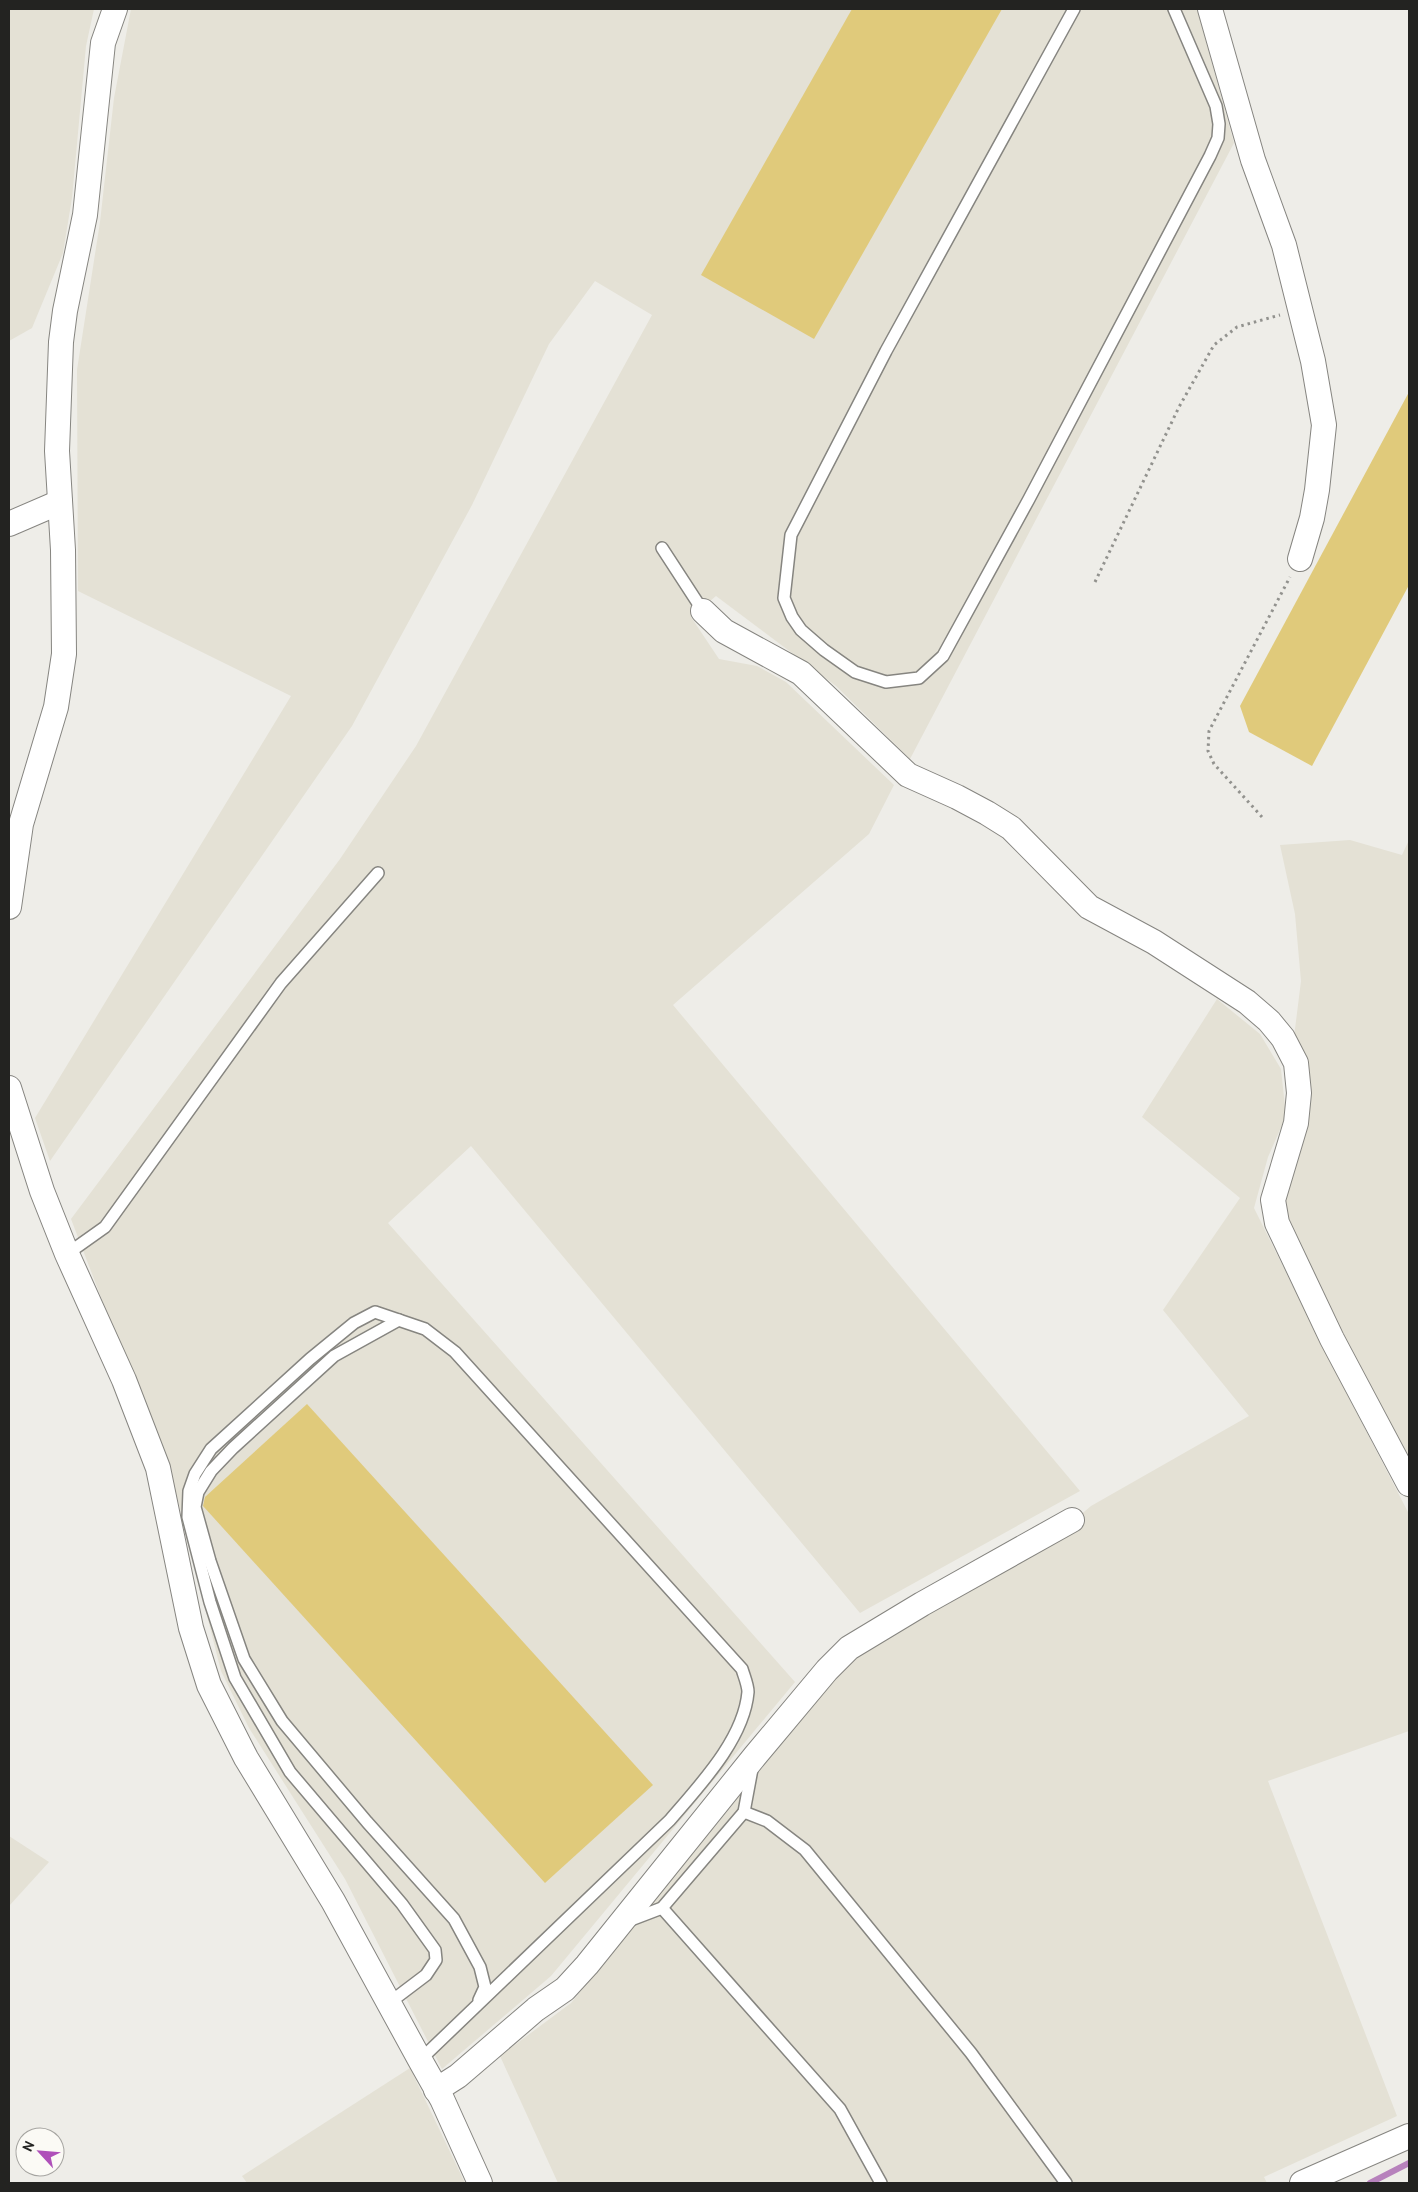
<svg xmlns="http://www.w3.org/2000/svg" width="1418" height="2192" font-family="'PT Sans',sans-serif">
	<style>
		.built { fill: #e4e1d5 }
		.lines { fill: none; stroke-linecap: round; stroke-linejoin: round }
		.stream { stroke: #b782bc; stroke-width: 6 }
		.building { fill: #e0ca7b }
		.service-casing { stroke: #868580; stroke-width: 14 }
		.minor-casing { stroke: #868580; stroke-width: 26 }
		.path { stroke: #92928e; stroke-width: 3; stroke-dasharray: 2.5 4; stroke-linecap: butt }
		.service { stroke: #fff; stroke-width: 11 }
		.minor { stroke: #fff; stroke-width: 24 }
	</style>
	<rect width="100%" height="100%" fill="#eeede8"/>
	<g class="built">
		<polygon points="9,9 94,9 86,46 72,198 63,253 32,328 9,341"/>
		<polygon points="131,9 1197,9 1234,143 910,759 836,686 716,596 691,617 719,659 757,666 786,682 894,785 869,834 673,1005 1080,1491 860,1613 471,1146 388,1223 795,1682 551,1976 442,2069 345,1879 249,1728 221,1671 176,1493 71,1219 340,859 416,746 652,315 595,281 549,344 472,505 352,726 50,1161 35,1118 291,696 78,591 77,370 100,222 114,98"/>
		<polygon points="1350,840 1402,855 1409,840 1409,1501 1299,1288 1268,1181 1291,1123 1292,1053 1301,981 1295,914 1280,845"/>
		<polygon points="1217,999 1260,1034 1281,1069 1286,1116 1268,1157 1254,1208 1332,1365 1409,1514 1409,1731 1268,1781 1397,2116 1264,2177 1267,2183 558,2183 500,2056 571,2003 862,1645 1060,1532 1091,1506 1249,1416 1163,1310 1240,1198 1142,1117"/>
		<polygon points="9,1836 49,1862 9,1906"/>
		<polygon points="410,2068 465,2183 247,2183 242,2176"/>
	</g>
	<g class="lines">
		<polyline class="stream" points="1370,2183 1409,2163"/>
	</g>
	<g class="building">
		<polygon points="852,9 1002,9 814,339 701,275"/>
		<polygon points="1409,392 1409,585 1312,766 1249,732 1240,706"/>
		<polygon points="307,1404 653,1785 545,1883 203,1506 205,1497"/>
	</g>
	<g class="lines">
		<defs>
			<g id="service">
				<polyline points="1074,9 886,351 791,535 784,598 792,617 801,630 824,650 855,672 886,682 919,678 943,656 1029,499 1210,156 1218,138 1219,124 1216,106 1174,9"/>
				<polyline points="662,548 703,611"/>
				<polyline points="67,1254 105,1227 281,983 378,873"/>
				<polyline points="399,1320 334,1356 233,1448 211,1471 198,1492 195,1507 210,1561 244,1659 282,1721 367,1822 454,1919 480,1967 485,1987 479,2000"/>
				<polyline points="744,1812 767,1821 805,1850 971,2053 1066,2183"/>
				<polyline points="662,1908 840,2109 881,2183"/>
				<polyline points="628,1921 662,1908 744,1812 752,1769"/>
				<path d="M389,2003L426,1975L436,1960L435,1950L402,1904L290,1772L235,1678L210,1602L188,1517L189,1491L195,1474L211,1449L310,1359L354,1323L375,1312L425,1329L455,1352L742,1669C744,1676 748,1685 748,1692C744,1739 700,1785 670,1820L420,2060"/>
			</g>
			<g id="minor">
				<polyline points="1210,9 1253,160 1284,245 1313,361 1324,425 1317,490 1312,518 1300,559"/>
				<polyline points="9,524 60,502"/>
				<polyline points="703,611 724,631 801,673 908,775 957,797 987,813 1011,828 1089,907 1154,942 1247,1002 1269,1021 1283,1038 1296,1063 1299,1093 1296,1123 1273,1200 1277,1223 1332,1339 1409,1484"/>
				<polyline points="9,907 21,824 56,707 64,654 63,550 57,451 61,342 65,311 85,215 103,43 115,9"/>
				<polyline points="9,1088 42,1191 67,1254 124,1380 158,1468 191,1628 209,1685 246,1758 333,1901 420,2060 442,2099 480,2183"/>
				<polyline points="436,2090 458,2076 536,2009 565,1989 587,1965 755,1756 827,1670 849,1648 922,1604 1072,1520"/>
				<polyline points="1302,2183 1409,2136"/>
			</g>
		</defs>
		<use href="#service" class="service-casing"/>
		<use href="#minor" class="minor-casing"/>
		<g class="path">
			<polyline points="1095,582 1179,407 1214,345 1237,327 1280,315"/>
			<polyline points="1262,817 1214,764 1208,751 1209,731 1290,577"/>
		</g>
		<use href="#service" class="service"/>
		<use href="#minor" class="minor"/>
	</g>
	<rect width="1418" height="2192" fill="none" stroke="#232321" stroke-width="20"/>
	<g transform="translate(40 2152) rotate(296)"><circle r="24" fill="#fbfaf5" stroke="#a5a4a0"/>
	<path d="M0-4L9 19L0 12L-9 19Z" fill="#af50b9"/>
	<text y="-8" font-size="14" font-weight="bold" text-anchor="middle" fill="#232321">N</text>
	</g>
</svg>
